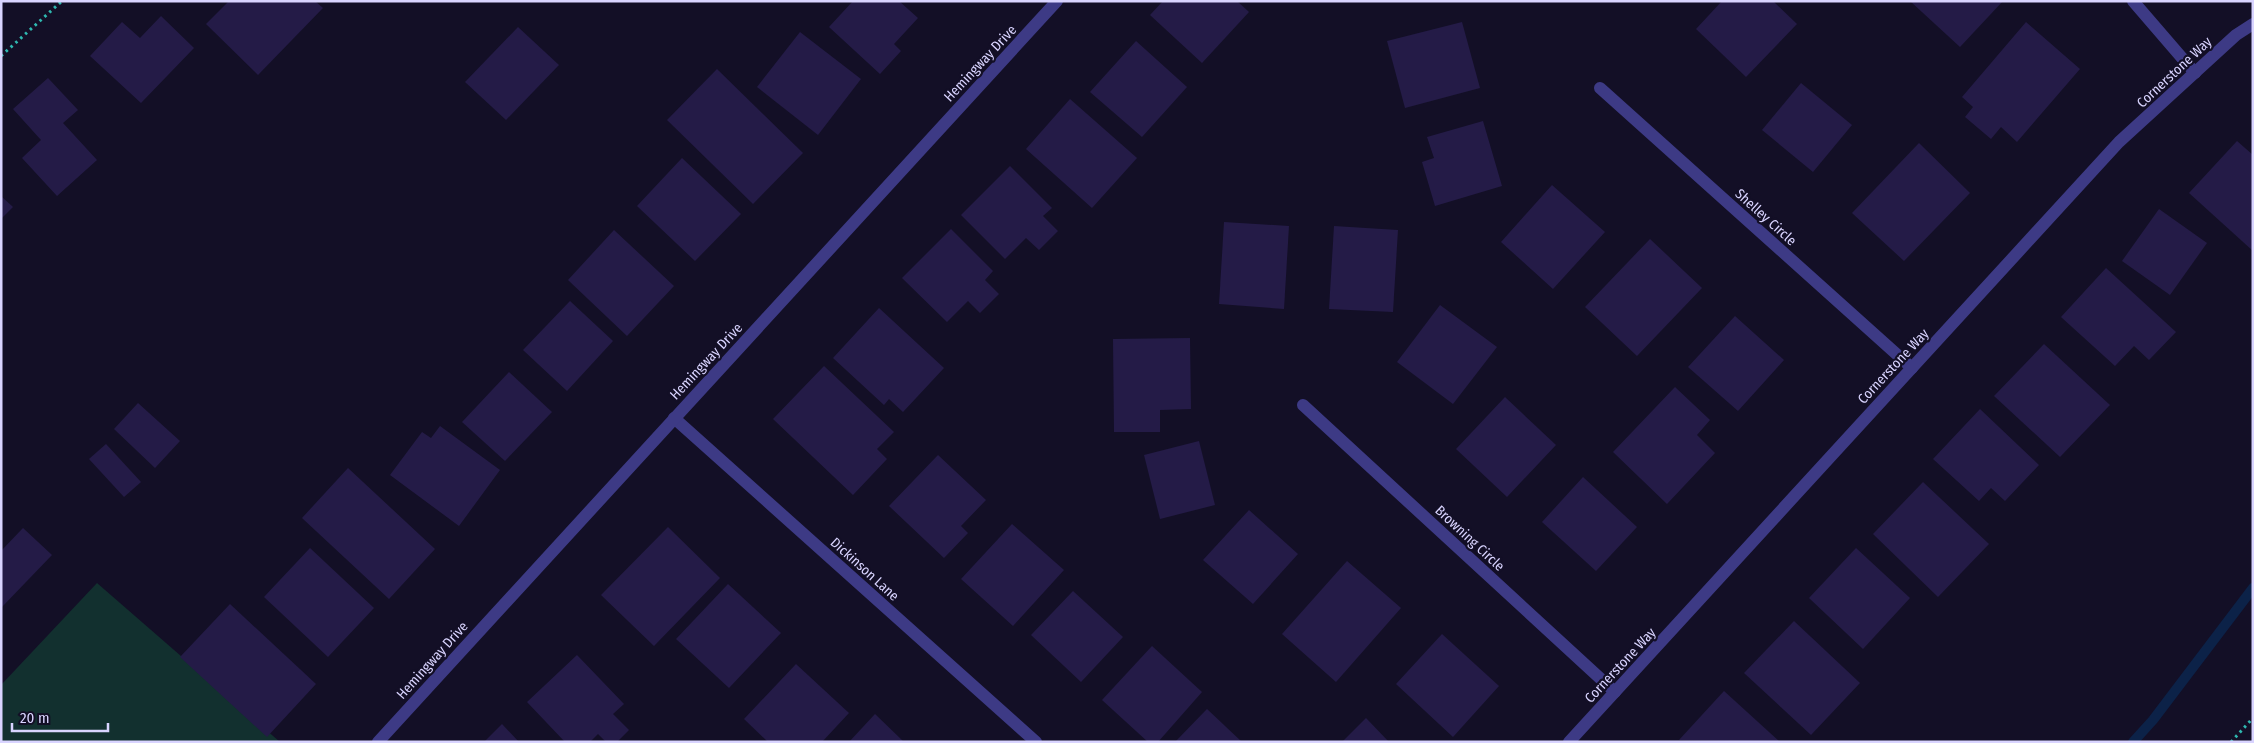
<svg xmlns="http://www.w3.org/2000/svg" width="2254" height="743" font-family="'Fira Sans Condensed',sans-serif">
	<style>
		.green { fill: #12302f }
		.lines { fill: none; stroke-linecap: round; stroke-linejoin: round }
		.stream { stroke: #0c2248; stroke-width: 10 }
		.building { fill: #241b47 }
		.path { stroke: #2fb8b0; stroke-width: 3; stroke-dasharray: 2.5 4; stroke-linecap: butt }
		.minor { stroke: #3d3a85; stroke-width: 12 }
		.labels { text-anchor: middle; stroke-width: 4.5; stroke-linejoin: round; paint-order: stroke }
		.street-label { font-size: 14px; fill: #d9d4ff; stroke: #130f26 }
	</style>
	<rect width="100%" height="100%" fill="#130f26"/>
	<polygon class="green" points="97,583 280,742 1,742 1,685"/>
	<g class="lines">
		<polyline class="stream" points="2133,742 2153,720 2253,588"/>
	</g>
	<g class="building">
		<polygon points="229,1 315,1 323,8 258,75 206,24"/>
		<polygon points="853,1 899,1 918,18 894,44 901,51 880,74 829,27"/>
		<polygon points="1163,1 1237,1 1249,12 1202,63 1150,15"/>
		<polygon points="1722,1 1773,1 1797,24 1746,77 1696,29"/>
		<polygon points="1910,1 2003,1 1960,47"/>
		<polygon points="161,16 194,48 141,103 90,56 122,22 140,38"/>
		<polygon points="1462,22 1480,88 1405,108 1387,41"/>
		<polygon points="2026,22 2080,69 2017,142 2001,127 1991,139 1965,117 1973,107 1962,97"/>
		<polygon points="518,27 559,65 506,120 465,82"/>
		<polygon points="800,32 861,79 818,135 757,87"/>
		<polygon points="1136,41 1187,87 1142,137 1090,92"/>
		<polygon points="717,69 803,153 753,204 667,120"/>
		<polygon points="48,78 78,110 63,123 97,160 57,196 22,158 41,140 13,109"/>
		<polygon points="1801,83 1852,125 1813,172 1762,130"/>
		<polygon points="1070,99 1137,158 1092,208 1026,149"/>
		<polygon points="1483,121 1502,186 1435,206 1422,162 1434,158 1427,137"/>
		<polygon points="2237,141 2253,155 2253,251 2189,193"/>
		<polygon points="1919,143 1970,193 1904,261 1852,213"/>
		<polygon points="682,158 741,214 695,261 637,206"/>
		<polygon points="1010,166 1052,208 1043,216 1058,231 1039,250 1026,238 1005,259 961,215"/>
		<polygon points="1552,185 1605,232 1553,289 1501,242"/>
		<polygon points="1,196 13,207 1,219"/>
		<polygon points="2159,209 2207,243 2170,295 2122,261"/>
		<polygon points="1224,222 1289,226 1284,309 1219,304"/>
		<polygon points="1334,226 1398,230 1393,312 1329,309"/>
		<polygon points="951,229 993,271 985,280 999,294 980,313 968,301 947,322 902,278"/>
		<polygon points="614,230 674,286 627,336 568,280"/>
		<polygon points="1650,239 1702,288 1637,356 1585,307"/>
		<polygon points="2106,268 2176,332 2149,360 2134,346 2115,366 2061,317"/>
		<polygon points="570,301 613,341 567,391 523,350"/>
		<polygon points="1440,305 1497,347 1453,404 1397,362"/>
		<polygon points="879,308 944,368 903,412 889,399 884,405 833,358"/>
		<polygon points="1735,316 1784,360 1738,411 1688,367"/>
		<polygon points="1190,338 1191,409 1160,410 1160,432 1114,432 1113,339"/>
		<polygon points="2044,344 2110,405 2060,457 1994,396"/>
		<polygon points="824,366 894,432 877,449 887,459 853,495 773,419"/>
		<polygon points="509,372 552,412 505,461 462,422"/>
		<polygon points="1675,387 1710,420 1697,435 1715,453 1667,504 1613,452"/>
		<polygon points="1505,397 1556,445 1507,497 1456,449"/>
		<polygon points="138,403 180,441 155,468 114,429"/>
		<polygon points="1980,409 2039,465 2005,501 1991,488 1979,501 1933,459"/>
		<polygon points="440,426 500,470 459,526 390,475 422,432 431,438"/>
		<polygon points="1199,441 1215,505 1160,519 1144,455"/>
		<polygon points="106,444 141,482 124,497 89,459"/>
		<polygon points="938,455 986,500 961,526 968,533 944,558 889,506"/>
		<polygon points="348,468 435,549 389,599 302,518"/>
		<polygon points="1583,477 1637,527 1596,571 1542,522"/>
		<polygon points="1923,482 1989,544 1938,597 1873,534"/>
		<polygon points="1249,510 1298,554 1253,604 1203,560"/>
		<polygon points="1012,524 1064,570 1013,626 961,579"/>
		<polygon points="668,527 720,578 654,646 601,595"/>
		<polygon points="23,528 52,555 1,608 1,551"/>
		<polygon points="310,548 374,608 328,657 264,597"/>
		<polygon points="1856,548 1910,598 1863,649 1809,598"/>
		<polygon points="1347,561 1401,608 1336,682 1282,634"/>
		<polygon points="728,584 781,633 729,688 676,639"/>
		<polygon points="1073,591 1123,637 1081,682 1031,635"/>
		<polygon points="230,604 316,684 267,737 180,657"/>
		<polygon points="1794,621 1860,683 1811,735 1744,673"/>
		<polygon points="1442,634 1499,686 1453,737 1396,684"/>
		<polygon points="1152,646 1202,692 1158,742 1148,742 1102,700"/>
		<polygon points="577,655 624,704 613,714 629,730 617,742 606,742 598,734 590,742 565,742 527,702"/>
		<polygon points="796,664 849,713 822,742 768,742 744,719"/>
		<polygon points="1724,691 1780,742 1679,740"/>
		<polygon points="1207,709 1242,742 1175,742"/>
		<polygon points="875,714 904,742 849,742"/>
		<polygon points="1366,718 1389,742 1342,742"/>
		<polygon points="502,724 519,742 484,742"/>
	</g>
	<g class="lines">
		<g class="path">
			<polyline points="1,56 62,1"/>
			<polyline points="2231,742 2253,718"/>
		</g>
		<g class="minor">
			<polyline points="2133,1 2195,73"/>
			<polyline points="1600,88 1912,368"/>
			<polyline points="1303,405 1615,692"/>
			<polyline points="674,418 1036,742"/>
			<polyline points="378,742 1057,1"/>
			<polyline points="1569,742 2119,142 2236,35 2253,24"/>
		</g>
	</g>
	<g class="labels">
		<g class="street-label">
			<text transform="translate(980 63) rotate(-47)" y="5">Hemingway Drive</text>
			<text transform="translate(2174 72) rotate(-43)" y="5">Cornerstone Way</text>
			<text transform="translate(1766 217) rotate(42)" y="5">Shelley Circle</text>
			<text transform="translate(706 361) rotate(-47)" y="5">Hemingway Drive</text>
			<text transform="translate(1893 366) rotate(-47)" y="5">Cornerstone Way</text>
			<text transform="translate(1470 538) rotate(43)" y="5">Browning Circle</text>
			<text transform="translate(865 569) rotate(42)" y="5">Dickinson Lane</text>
			<text transform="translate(432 660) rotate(-48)" y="5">Hemingway Drive</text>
			<text transform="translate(1620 665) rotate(-47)" y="5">Cornerstone Way</text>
		</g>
	</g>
	<rect width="2254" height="743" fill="none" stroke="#d9d4ff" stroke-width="5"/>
	<path d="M12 723v8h96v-8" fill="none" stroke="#d9d4ff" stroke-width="2.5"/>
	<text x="20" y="723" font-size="15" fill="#d9d4ff" stroke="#130f26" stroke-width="4" paint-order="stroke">20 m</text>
</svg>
